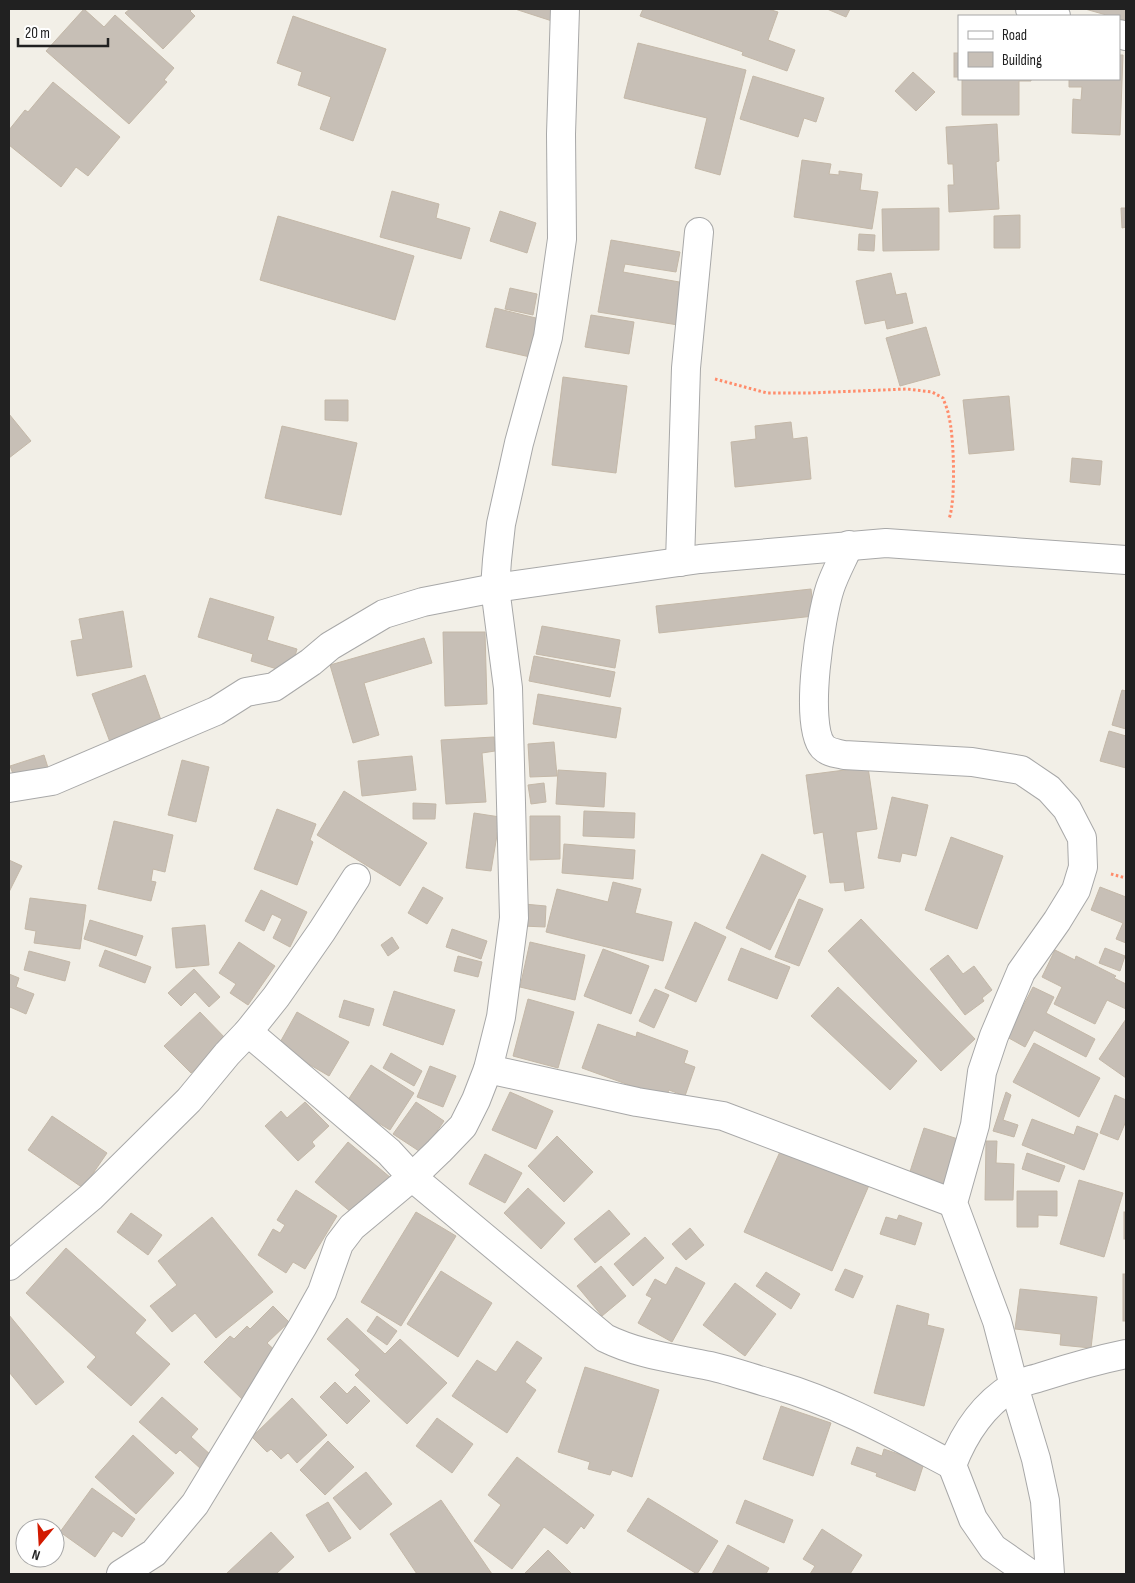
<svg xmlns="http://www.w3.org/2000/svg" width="1135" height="1583" font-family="'Sofia Sans Condensed',sans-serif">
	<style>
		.building { fill: #c7bfb6; stroke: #c4b8a8 }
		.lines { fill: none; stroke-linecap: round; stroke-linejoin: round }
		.street-casing { stroke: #a8a8a8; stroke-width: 30 }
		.path { stroke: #ff8c6b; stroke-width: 3; stroke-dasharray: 2.5 2.5; stroke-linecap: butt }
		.street { stroke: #fff; stroke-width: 28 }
	</style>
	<rect width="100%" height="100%" fill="#f2efe7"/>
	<g class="building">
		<polygon points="84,9 104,27 115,15 174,68 164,80 167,82 129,124 46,51"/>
		<polygon points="130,9 192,9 190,11 195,16 163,49 125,13"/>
		<polygon points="515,9 556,9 552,21"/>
		<polygon points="643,9 768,9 778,12 768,40 795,50 787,71 742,55 743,52 640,16"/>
		<polygon points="827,9 850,9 846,17"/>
		<polygon points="1085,9 1126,9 1126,21 1119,19 1119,16 1110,16"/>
		<polygon points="293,16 386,49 353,141 320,129 331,97 298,85 302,72 277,63"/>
		<polygon points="638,43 746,70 720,175 695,168 707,118 624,98"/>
		<rect x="954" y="53" width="5" height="24"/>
		<polygon points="1119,55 1123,55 1120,135 1072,133 1073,99 1081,100 1082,87 1069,87 1069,79 1119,79"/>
		<polygon points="913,72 935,92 916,111 895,91"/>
		<polygon points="753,76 824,98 816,122 804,118 798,137 740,119"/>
		<polygon points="962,79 1031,79 1031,81 1019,81 1019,115 962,115"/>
		<polygon points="53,82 120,137 88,176 76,167 61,187 9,145 9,130 25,110 28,112"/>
		<polygon points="997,124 999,161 996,162 999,209 949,212 948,185 954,185 953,164 948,164 946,127"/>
		<polygon points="802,160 831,164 829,174 839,175 839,171 862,174 860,190 878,192 872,229 794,217"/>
		<polygon points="392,191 439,204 436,218 470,228 461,259 380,237"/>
		<polygon points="939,208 939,250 883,251 882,209"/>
		<polygon points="1121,208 1126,208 1126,227 1122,228"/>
		<polygon points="500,211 536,223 527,253 490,241"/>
		<polygon points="1020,215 1020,248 994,248 994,216"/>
		<polygon points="278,216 414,256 395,320 260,280"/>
		<polygon points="859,234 875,235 874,251 858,250"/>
		<polygon points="611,240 680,252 676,272 625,264 623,272 685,283 678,325 598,312"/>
		<polygon points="891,273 896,295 906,293 913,323 887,329 885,320 865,324 856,281"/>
		<polygon points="510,288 537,294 533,315 505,309"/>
		<polygon points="495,308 540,319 530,357 486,347"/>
		<polygon points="591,315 634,322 629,354 585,347"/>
		<polygon points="926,327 940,375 900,386 886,338"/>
		<polygon points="563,377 627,386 616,473 552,465"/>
		<polygon points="1009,396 1014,450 969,454 963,400"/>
		<polygon points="325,400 348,400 348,421 325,420"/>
		<polygon points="9,414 31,441 9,458"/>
		<polygon points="791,422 793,439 807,437 811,479 735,487 731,442 756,439 755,426"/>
		<polygon points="282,426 357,443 341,515 265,498"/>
		<polygon points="1072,458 1102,461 1100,485 1070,482"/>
		<polygon points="811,589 814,616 659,633 656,606"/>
		<polygon points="210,598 274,617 267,640 297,649 290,673 251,661 253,654 198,637"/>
		<polygon points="123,611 132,667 77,676 71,641 83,639 79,619"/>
		<polygon points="542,626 620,640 615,668 536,654"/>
		<polygon points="443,632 485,632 487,704 445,706"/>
		<polygon points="424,638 432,663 364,683 379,735 353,743 330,665"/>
		<polygon points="534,656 615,672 610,697 529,681"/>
		<polygon points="145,675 162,723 110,742 92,694"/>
		<polygon points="1122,690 1126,691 1126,729 1112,725"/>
		<polygon points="538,694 621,708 616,738 533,724"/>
		<polygon points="1109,731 1126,736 1126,768 1100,761"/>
		<polygon points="494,737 495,751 482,753 486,802 446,804 441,740"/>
		<polygon points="554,742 557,776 530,777 528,744"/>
		<polygon points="44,755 49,771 16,782 10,766"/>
		<polygon points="412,756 416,790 362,796 358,761"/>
		<polygon points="182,760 209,767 196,822 168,815"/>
		<polygon points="868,767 877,829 856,832 864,888 845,891 844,882 830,883 823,832 814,834 806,775"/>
		<polygon points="558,770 606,773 604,807 556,804"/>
		<polygon points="544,783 546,802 531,804 528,785"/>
		<polygon points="344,791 427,843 400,886 317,835"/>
		<polygon points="892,797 928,805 916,856 902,853 900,862 878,858"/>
		<polygon points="413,803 436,804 435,819 413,819"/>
		<polygon points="277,809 316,824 310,840 313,842 297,885 254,869"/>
		<polygon points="584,811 635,813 634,838 583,836"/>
		<polygon points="474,813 500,817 491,871 466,868"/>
		<polygon points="530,816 560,816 560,859 530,860"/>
		<polygon points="114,821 173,835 165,872 153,869 151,881 156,882 151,901 98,889"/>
		<polygon points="951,837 1003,856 977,929 925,910"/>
		<polygon points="564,844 635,850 633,879 562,873"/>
		<polygon points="762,854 806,876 770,950 726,928"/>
		<polygon points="9,860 22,866 9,892"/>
		<polygon points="613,882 641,889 635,913 672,922 663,961 546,932 557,889 608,902"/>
		<polygon points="423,887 443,898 427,924 408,913"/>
		<polygon points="1100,887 1126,897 1126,943 1116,939 1123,923 1091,910"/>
		<polygon points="261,890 307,912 290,947 273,938 282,919 272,914 264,931 245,921"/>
		<polygon points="30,898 86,905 80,949 34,943 36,931 25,929"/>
		<polygon points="799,899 823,909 799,966 775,957"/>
		<polygon points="524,904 546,906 545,927 523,926"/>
		<polygon points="861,919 975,1039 941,1071 828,951"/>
		<polygon points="90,920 143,936 136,956 84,939"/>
		<polygon points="695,922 726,937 696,1002 665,988"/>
		<polygon points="205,925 209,965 176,968 172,928"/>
		<polygon points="452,929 487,941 481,959 446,947"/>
		<polygon points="392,937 399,948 388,956 381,945"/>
		<polygon points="239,942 275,966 248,1005 230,993 236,984 219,973"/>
		<polygon points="530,942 585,955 575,1000 520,987"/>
		<polygon points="741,948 790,967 777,999 728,980"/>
		<polygon points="1105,948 1125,956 1120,971 1099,963"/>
		<polygon points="603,949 649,966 631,1014 584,996"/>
		<polygon points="105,950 151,967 145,983 99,966"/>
		<polygon points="1055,950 1075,960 1076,956 1116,976 1114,978 1126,984 1126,1009 1107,1000 1095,1024 1054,1004 1062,987 1042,977"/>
		<polygon points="29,951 70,962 65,981 24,970"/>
		<polygon points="948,955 963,974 974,966 992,990 982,998 984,1001 965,1015 930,969"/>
		<polygon points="458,956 482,962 478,977 454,971"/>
		<polygon points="194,969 220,997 209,1007 195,992 181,1006 168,993"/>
		<polygon points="9,974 19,978 16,987 34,994 26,1014 10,1007 9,1010"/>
		<polygon points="838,987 917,1061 890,1090 811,1016"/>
		<polygon points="1033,987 1054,997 1046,1013 1095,1039 1086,1057 1034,1030 1025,1047 1007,1037"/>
		<polygon points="655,989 669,995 654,1028 639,1021"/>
		<polygon points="394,991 455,1010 443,1045 383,1025"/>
		<polygon points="528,999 574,1012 558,1068 513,1056"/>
		<polygon points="344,1000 374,1009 369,1026 339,1017"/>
		<polygon points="200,1012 227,1040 191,1073 164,1046"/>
		<polygon points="297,1012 349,1042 329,1076 278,1046"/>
		<polygon points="1126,1019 1126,1078 1099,1059"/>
		<polygon points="598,1024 636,1037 637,1032 688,1051 684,1063 695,1067 685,1096 669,1090 665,1098 582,1068"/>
		<polygon points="1034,1043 1100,1078 1079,1117 1013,1082"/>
		<polygon points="391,1053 422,1071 414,1086 383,1068"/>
		<polygon points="371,1065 414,1093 390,1130 346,1103"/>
		<polygon points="430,1066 456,1076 443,1107 417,1097"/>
		<polygon points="510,1092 553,1111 536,1149 492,1130"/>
		<polygon points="1006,1092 1011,1095 1003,1120 1018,1125 1014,1137 993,1131"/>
		<polygon points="1115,1095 1126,1100 1126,1121 1118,1140 1100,1133"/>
		<polygon points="305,1102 329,1126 312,1142 315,1146 298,1161 265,1126 281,1111 287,1118"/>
		<polygon points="416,1102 444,1121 422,1153 393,1134"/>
		<polygon points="52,1116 107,1153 83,1188 28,1150"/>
		<polygon points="1032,1119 1074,1135 1077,1126 1098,1134 1084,1170 1022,1145"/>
		<polygon points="924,1128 961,1140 944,1193 907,1181"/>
		<polygon points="557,1136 593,1172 564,1202 528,1166"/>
		<polygon points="986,1141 997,1141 996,1163 1014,1164 1013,1200 985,1200"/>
		<polygon points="348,1142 391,1178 358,1218 315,1182"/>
		<polygon points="783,1145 870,1183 832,1271 744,1232"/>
		<polygon points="1027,1153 1065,1166 1059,1182 1022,1169"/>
		<polygon points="485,1154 522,1173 505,1203 469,1184"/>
		<polygon points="1079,1180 1123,1193 1104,1257 1060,1244"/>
		<polygon points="528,1188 565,1223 541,1249 504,1213"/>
		<polygon points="296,1190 337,1216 305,1269 293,1262 286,1273 258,1255 273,1229 280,1233 285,1225 277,1220"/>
		<polygon points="1017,1191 1057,1191 1057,1216 1038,1215 1038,1227 1017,1227"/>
		<polygon points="609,1210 630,1234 595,1263 574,1239"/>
		<polygon points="416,1212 456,1236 401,1326 361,1302"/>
		<rect x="1124" y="1212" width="2" height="27"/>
		<polygon points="131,1213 162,1235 148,1255 117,1232"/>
		<polygon points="899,1215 922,1223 915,1245 880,1234 886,1217 897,1220"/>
		<polygon points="212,1217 273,1292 216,1338 195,1313 172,1332 150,1306 177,1285 158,1261"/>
		<polygon points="690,1228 704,1245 686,1260 672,1244"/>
		<polygon points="645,1237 664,1258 633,1286 614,1264"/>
		<polygon points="66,1248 146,1320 135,1333 170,1364 131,1406 87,1367 96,1357 26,1293"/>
		<polygon points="601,1266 626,1296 602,1316 577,1286"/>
		<polygon points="676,1267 705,1283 672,1342 638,1323 652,1298 646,1295 655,1279 666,1285"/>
		<polygon points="845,1269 863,1276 853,1298 835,1290"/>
		<polygon points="441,1271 492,1303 458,1357 407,1324"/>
		<polygon points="766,1272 800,1294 791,1309 756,1286"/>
		<rect x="1123" y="1274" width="3" height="47"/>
		<polygon points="735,1283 776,1314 745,1356 703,1325"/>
		<polygon points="1020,1289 1097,1297 1091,1348 1060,1345 1061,1334 1015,1329"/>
		<polygon points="897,1305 929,1314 927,1325 944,1329 924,1406 874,1393"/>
		<polygon points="273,1306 289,1322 267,1343 281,1356 246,1403 204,1362 230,1336 234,1339 247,1326 250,1329"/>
		<polygon points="9,1315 64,1382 36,1405 9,1372"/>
		<polygon points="377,1316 397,1331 387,1345 367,1331"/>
		<polygon points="347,1318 385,1354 400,1339 447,1383 407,1424 355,1375 360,1370 327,1339"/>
		<polygon points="517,1341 542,1358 525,1382 536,1390 507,1433 452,1396 477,1360 496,1372"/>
		<polygon points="585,1367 659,1390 632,1477 612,1470 610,1475 588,1469 590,1462 558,1452"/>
		<polygon points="335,1382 347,1394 355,1386 370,1401 347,1424 320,1397"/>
		<polygon points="162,1397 198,1429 191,1437 212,1456 201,1469 180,1450 176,1454 139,1422"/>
		<polygon points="292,1398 327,1435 297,1463 288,1453 281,1459 271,1449 267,1452 252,1437"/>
		<polygon points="781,1406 831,1423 813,1476 763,1459"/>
		<polygon points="437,1418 473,1444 452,1473 416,1446"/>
		<polygon points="133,1435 174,1473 136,1514 95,1477"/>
		<polygon points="328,1441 354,1467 325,1495 300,1470"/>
		<polygon points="857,1447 882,1456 884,1449 924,1463 915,1491 876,1476 877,1473 851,1464"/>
		<polygon points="517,1457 594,1515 584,1529 581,1526 567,1544 544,1527 512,1569 474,1541 501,1505 488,1495"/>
		<polygon points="366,1472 392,1504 360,1530 333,1498"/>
		<polygon points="92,1488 135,1519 122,1537 113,1531 95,1557 60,1532"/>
		<polygon points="648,1498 718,1541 697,1574 627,1531"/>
		<polygon points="441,1500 492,1574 417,1574 390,1534"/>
		<polygon points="745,1500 793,1520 784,1543 736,1523"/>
		<polygon points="328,1502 351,1538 329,1552 306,1515"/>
		<polygon points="822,1529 862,1555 850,1574 810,1574 815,1566 803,1559"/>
		<polygon points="271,1532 294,1557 276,1574 226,1574"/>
		<polygon points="728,1545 769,1568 766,1574 712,1574"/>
		<polygon points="548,1550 572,1574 524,1574"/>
	</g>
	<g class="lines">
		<defs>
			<g id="street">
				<polyline points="1030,9 1056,16"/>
				<polyline points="1119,34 1126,36"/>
				<path d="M849,545C843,559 835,573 830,588C821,615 803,725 823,747C829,753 836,753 844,755L972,762L1021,770L1049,789L1067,809L1082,838L1083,867L1076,890L1057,921L1021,972L994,1036L982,1072L975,1125L953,1203L997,1321L1014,1386L1036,1459L1045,1501L1050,1574"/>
				<polyline points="680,562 686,368 699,232"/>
				<polyline points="9,788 52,781 216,711 246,692 274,687 311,662 330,646 384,614 423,602 495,588 700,559 886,543 1126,560"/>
				<path d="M248,1032L389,1152L412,1177L605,1338C640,1355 672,1358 710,1366C732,1371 754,1379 776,1385C838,1403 895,1435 952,1465"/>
				<polyline points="488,1069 637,1102 723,1116 953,1203"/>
				<polyline points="9,1266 91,1197 189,1100 227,1054 248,1032 276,997 322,931 356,878"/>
				<polyline points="121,1574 154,1553 195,1504 303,1326 322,1292 339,1244 352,1227 412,1177 439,1151 463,1126 476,1100 488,1069 501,1017 514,918 508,688 495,588 497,560 501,524 519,443 548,337 562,239 561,134 565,9"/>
				<path d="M1034,1574L1029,1573L993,1548L973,1519L952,1465C964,1434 983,1405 1012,1387C1020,1382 1032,1380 1041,1377C1069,1368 1097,1360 1126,1354"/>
			</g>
		</defs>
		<use href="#street" class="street-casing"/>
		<g class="path">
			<path d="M715,379L767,393H809L907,389L932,392L943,398C945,404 948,410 949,417C954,437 956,500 949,519"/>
			<polyline points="1111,874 1126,878"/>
		</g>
		<use href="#street" class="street"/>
	</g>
	<rect width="1135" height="1583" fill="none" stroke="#212121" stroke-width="20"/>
	<rect x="958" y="15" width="162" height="65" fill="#ffffff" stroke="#a6a6a6"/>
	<rect x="968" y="31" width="25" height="8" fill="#ffffff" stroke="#a6a6a6"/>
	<text x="1002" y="40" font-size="15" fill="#212121">Road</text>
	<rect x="968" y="52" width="25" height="15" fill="#c7bfb6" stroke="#a6a6a6"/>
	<text x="1002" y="65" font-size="15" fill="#212121">Building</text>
	<g transform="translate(40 1543) rotate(198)"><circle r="24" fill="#ffffff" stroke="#a6a6a6"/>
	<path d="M0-4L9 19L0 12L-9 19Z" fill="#d21a00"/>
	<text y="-8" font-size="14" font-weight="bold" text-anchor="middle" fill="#212121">N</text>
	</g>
	<path d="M18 38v8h90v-8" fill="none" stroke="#212121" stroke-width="2.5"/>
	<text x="25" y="38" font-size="15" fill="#212121" stroke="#ffffff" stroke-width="4" paint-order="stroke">20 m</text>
</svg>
